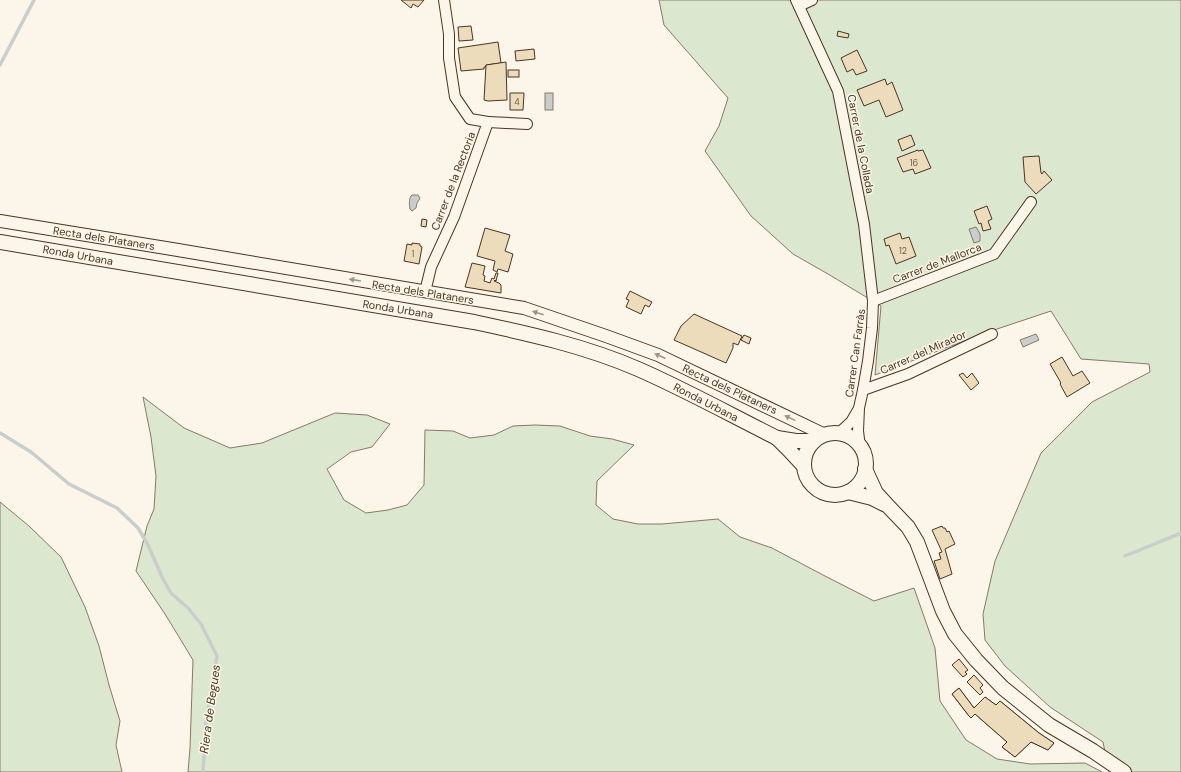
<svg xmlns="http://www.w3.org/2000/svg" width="1181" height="772" font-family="'DM Sans',sans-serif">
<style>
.green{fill:#dce7d0;stroke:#887966}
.water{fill:#c9cecd;stroke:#887966}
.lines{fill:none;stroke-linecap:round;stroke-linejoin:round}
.stream{stroke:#c9cecd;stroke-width:3.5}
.building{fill:#ecdcbc;stroke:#4a3520;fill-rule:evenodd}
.minor-casing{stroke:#4a3520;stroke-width:12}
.tertiary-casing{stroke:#4a3520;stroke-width:14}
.secondary-casing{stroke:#4a3520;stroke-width:16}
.minor{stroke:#fbf6e9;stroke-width:10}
.tertiary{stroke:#fbf6e9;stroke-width:12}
.secondary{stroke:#fbf6e9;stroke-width:14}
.oneway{fill:#a29684}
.labels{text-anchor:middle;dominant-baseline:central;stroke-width:3;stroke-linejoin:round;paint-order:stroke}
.number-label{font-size:9px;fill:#725f47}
.street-label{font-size:11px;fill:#4a3520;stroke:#fbf6e9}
.water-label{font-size:12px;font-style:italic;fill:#4a3520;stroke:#fbf6e9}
</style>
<rect width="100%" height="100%" fill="#fbf6e9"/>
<!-- green -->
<g class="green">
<path d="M659,0H1181V772H1109L1103,742L1050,707L1005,666L985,640L983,614L995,561L1041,453L1092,402L1150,372L1149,364L1081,359L1051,311L982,334L875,375L881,306L828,274L793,254L751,216L705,151L719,126L728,98L664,25Z"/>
<path d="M143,397L184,428L230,448L262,443L335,413L367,415L390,424L372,447L351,452L327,469L344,500L366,513L388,510L407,505L424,485L425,430L453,431L470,438L494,435L513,426L535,425L560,426L590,436L612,439L634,445L597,481L596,505L613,519L638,524H662L718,519L740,537L772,548L823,575L874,601L914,588L935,648L940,701L966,740L997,759L1030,764L1085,763L1102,772H188L190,748L193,660L165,614L136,571L147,526L154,509L156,476L151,437Z"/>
<path d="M0,502L29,526L61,557L85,607L99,646L109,685L120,721L116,745L122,772H0Z"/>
</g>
<!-- water -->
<g class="water">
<rect x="545" y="93" width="8" height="17"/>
<path d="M412,195H418L420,198L419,200L417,203L416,208L412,211L410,209C409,205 409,197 412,195Z"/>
<path d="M976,227L980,234V241L974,243L969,229Z"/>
<path d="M1036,334L1039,340L1023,347L1020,340Z"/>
</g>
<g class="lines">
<!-- stream -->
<g class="stream">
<path d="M0,65L34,0"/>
<path d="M0,433L31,452L69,484L117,508L138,528L147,543L163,579L171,593L188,608L201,624L217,656L206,722L203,772"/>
<path d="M1125,556L1181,533"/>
</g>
</g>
<!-- building -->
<g class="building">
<path d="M401,0H424L418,7L413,4L411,8Z"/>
<path d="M471,26L473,40L459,41L458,27Z"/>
<path d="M838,31L849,34L848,38L837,36Z"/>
<path d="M498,42L501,63L486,65V67H484V69L461,71L458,48Z"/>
<path d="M534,49L535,59L516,61L515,51Z"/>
<path d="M857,50L867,71L856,75L853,69L847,72L841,58Z"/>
<path d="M506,62L507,100L488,101L484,100L486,65Z"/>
<rect x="508" y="70" width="11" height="7"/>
<path d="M885,79L887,85L892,82L903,110L886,117L879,100L864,106L857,90Z"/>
<path d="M510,93H524L523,110H510Z"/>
<path d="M911,135L915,145L902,151L898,140Z"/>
<path d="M918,150V151L923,150L931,168L915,174L913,169L903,172L897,158Z"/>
<path d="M1039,156L1041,173L1042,174L1044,171L1052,180L1036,194L1025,182L1023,157Z"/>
<path d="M987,206L992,219L988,221L991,229L983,231L981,223L979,224L974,211Z"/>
<path d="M422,219L427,220L426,227L421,226Z"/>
<path d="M485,228L510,235L505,251L513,254L508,272L498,269L497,272L493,270L495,261L477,256Z"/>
<path d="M900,233L902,239L909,237L916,256L896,264L889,245L886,246L884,239Z"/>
<path d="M412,243L420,244V246L422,247L419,264L404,261L407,244L412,245Z"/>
<path d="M472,263L485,266L483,275L485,276L484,281L490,283L492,278L494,279L496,273H498L496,281L495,280L494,281L499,283L501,285V293L465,287Z"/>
<path d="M630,291L652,302L649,307L645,305L641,314L626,307L629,300L626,299Z"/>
<path d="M694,314L742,336L738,345L733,343V348L726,363L674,340L681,326Z"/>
<path d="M744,335L751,338L749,344L741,340Z"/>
<path d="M1062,357L1073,376L1082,371L1090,383L1067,397L1060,384L1061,383L1050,364Z"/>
<path d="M963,373L967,378L972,373L979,383L971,390L959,375Z"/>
<path d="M942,526L943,528H945L947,532L949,531L955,544L945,549L952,574L940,579L934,561L941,559L939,553L942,552L932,530Z"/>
<path d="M959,659L968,670L965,672L967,674L963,677L952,665Z"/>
<path d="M974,675L983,685L980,688L983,692L980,695L967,682Z"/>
<path d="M959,688L974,708L985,697L996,705L1000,701L1039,733L1054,743L1048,750L1031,742L1015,757L1002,747L1007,742L975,714L971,718L969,716L952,694ZM994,708L1015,725L1011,729L991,712Z"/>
<path d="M959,688L974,708L985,697L996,705L1000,701L1039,733L1054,743L1048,750L1031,742L1015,757L1002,747L1007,742L975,714L971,718L969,716L952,694Z"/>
</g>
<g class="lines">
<defs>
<g id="minor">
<path d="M796,0L838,91L864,224L873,301L872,328L868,361L863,390L859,408L858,431L860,447"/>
<path d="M799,6L812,0"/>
<path d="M488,122L527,124"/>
<path d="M425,292L431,267L454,217L488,122L470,119L455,97L449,58V34L444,0"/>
<path d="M873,301L994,254L1031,202"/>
<path d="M863,390L908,374L992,334"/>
<path d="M838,434L851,422L858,410"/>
</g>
<path id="tertiary" d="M0,221L172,249L524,308L606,336L658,355L825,435"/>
<g id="secondary">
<path d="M0,242L474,322C530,334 585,346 638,369C684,389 731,415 777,438L796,441H814"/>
<circle cx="835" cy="464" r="31"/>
<path d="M777,438L789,450L803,465"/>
<path d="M865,469L876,493L887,505L908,527L917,542L943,611L955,634L976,660L1003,688L1049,725L1093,751L1124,772"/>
<path d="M848,492L872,498L884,504"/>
</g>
</defs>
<!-- minor casing -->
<use href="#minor" class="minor-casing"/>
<!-- tertiary casing -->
<use href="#tertiary" class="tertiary-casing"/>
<!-- secondary casing -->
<use href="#secondary" class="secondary-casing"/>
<!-- minor -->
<use href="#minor" class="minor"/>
<!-- tertiary -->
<use href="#tertiary" class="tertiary"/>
<!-- secondary -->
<use href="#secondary" class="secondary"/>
</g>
<!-- one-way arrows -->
<defs><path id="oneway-solid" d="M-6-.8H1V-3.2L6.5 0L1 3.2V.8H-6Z"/></defs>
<g class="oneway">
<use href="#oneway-solid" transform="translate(355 280) rotate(-171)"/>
<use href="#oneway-solid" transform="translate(538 313) rotate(-162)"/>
<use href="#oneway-solid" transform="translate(660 356) rotate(-156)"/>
<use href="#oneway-solid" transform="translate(790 418) rotate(-154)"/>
</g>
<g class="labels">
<!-- number labels -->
<g class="number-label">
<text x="517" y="102">4</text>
<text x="914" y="163">16</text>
<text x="903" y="251">12</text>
<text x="413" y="254">1</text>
</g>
<!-- street labels -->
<g class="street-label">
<text transform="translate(861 144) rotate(79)">Carrer de la Collada</text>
<text transform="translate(453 181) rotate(-69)">Carrer de la Rectoria</text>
<text transform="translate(104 238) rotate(9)">Recta dels Plataners</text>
<text transform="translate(78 255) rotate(10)">Ronda Urbana</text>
<text transform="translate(937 263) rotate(-21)">Carrer de Mallorca</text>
<text transform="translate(423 292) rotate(9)">Recta dels Plataners</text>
<text transform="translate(398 309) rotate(9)">Ronda Urbana</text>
<text transform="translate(923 352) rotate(-24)">Carrer del Mirador</text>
<text transform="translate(855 353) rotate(-82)">Carrer Can Farràs</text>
<text transform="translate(730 389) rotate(25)">Recta dels Plataners</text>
<text transform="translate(706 402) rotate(27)">Ronda Urbana</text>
</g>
<!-- water labels -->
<g class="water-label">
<text transform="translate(210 709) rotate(-82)">Riera de Begues</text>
</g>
</g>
</svg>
